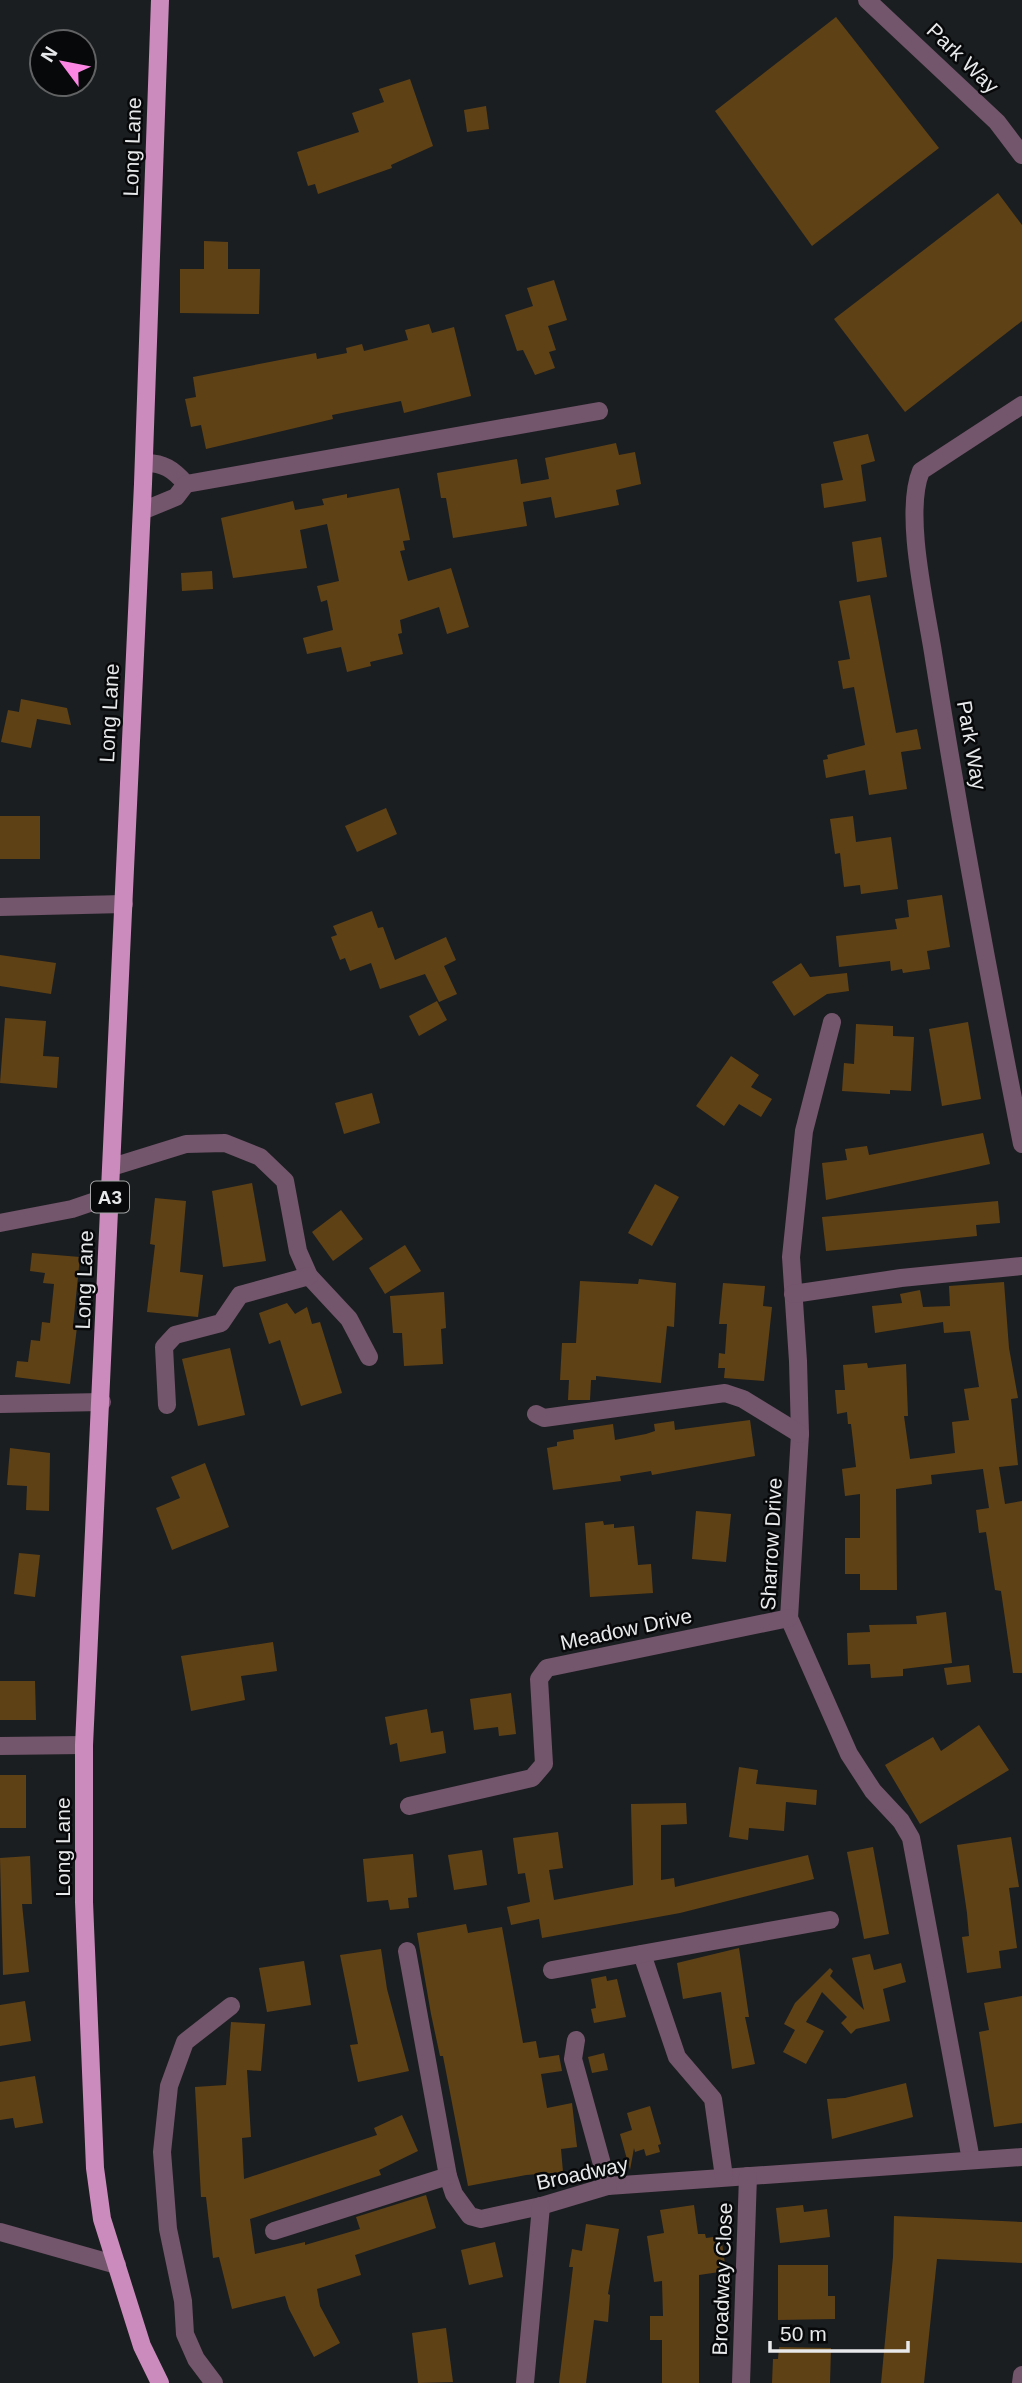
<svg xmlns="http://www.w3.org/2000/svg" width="1022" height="2383" font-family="Arial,sans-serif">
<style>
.building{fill:#5f4116}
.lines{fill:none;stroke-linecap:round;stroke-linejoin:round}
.minor{stroke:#73556c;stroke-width:18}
.major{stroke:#cb8bbd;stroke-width:18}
.labels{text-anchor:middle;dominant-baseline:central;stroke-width:5;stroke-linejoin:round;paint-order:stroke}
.shield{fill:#070809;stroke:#a4a6a7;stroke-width:2}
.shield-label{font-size:19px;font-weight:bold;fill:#e7e9eb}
.street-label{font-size:21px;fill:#e7e9eb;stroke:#070809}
</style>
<rect width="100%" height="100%" fill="#1b1e20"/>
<!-- building -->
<g class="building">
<path d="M836,17L939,148L812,246L715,111Z"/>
<path d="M410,79L433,146L391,165L392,168L318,194L315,184L308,186L297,152L359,132L352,113L384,102L379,89Z"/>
<path d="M486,106L489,129L467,132L464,110Z"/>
<path d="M998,193L1022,225V321L905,412L834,319Z"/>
<path d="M204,241L228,242V269H260L259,314L180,313V269H204Z"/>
<path d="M554,280L567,320L548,326L556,350L549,352L555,368L535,375L523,350L517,351L505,315L533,306L527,288Z"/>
<path d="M429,324L432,333L454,327L471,396L404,413L401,401L332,415L333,419L206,449L201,425L191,427L185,399L196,397L193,377L316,353L317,359L347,353L346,348L362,344L364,351L408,340L405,330Z"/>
<path d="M868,434L875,461L861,465L866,501L824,508L821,484L843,480L833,442Z"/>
<path d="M616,443L619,455L635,452L641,484L616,490L619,505L555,518L551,497L523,502L527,526L453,538L446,498H441L437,473L517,459L521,484L549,479L545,458Z"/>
<path d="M399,488L410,540L403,541L405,550L400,551L408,581L451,568L469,627L447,634L439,607L400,620L402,633L398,634L403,654L370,662L371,666L347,672L341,647L307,654L303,638L333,630L327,600L321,602L317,586L339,581L327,524L300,530L307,568L233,578L221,518L293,501L295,510L324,505L322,499L347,494V498Z"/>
<path d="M881,537L887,577L857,582L852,542Z"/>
<path d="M212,571L213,589L182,591L181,573Z"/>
<path d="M870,595L896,733L917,729L921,749L901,752L907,789L869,795L865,770L826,778L823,760L828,759L827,755L865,745L854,687L843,689L838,661L850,659L839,601Z"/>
<path d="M21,699L67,708L71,725L37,719L31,748L1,742L8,710L19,712Z"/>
<path d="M386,808L397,834L357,852L345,826Z"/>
<rect x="0" y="816" width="40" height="43"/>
<path d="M853,816L856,842L891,837L898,889L861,894L860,885L844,887L840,853L835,854L830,819Z"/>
<path d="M942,895L950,947L927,951L930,969L903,973L902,969L891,971L890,961L839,967L836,936L897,929L895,919L909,917L907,900Z"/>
<path d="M372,911L378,928L383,927L395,960L446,937L456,960L444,966L457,994L439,1002L425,974L380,989L371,963L350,971L345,958L340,960L331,937L337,935L333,926Z"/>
<path d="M0,955L56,963L51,994L0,986Z"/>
<path d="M801,963L810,977L847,973L849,991L827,994L794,1016L772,982Z"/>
<path d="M437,1001L447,1020L419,1036L409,1016Z"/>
<path d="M5,1018L46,1021L43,1056L59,1057L57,1088L0,1083Z"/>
<path d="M968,1022L981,1099L942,1106L929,1029Z"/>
<path d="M856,1024L893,1026V1036L914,1037L911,1091L890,1090V1094L842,1091L844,1063L854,1064Z"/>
<path d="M731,1056L759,1075L751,1087L772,1099L761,1117L739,1104L724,1126L696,1106Z"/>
<path d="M372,1093L380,1123L344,1134L335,1103Z"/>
<path d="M983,1133L990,1164L826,1200L822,1163L847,1160L845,1149L867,1146L869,1155Z"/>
<path d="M252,1183L266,1261L223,1267L212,1191Z"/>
<path d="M655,1184L679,1197L652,1246L628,1233Z"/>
<path d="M155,1198L186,1201L180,1272L203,1275L198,1317L147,1312L155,1245L150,1244Z"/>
<path d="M998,1201L1000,1223L976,1225L977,1236L826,1251L822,1217Z"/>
<path d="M341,1210L363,1239L333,1261L312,1232Z"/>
<path d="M405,1245L421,1271L385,1294L369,1268Z"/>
<path d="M32,1253L80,1257L73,1326L77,1327L70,1384L15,1377L17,1361L28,1362L31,1340L40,1341L42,1322L50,1323L54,1284L43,1283L45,1273L30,1271Z"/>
<path d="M639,1279L676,1283L674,1327L667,1326L661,1383L596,1376V1380H591L590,1400H568L569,1380H560L562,1343H576L580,1281L638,1284Z"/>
<path d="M1004,1282L1009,1348L1018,1398L1011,1399L1018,1465L999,1467L1005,1504L1022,1501V1673H1013L1001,1591L995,1590L986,1532L979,1533L976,1510L989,1508L983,1469L931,1475L932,1484L896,1489L897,1590H860V1574H845V1538H860V1494L845,1496L842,1469L856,1467L851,1424H848L847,1412L837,1414L835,1390H845L843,1365L867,1363L868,1368L906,1364L908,1416H904L910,1459L955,1453L952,1422L969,1420L964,1389L979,1387L970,1331L944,1333L943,1322L875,1333L872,1306L902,1303L900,1294L920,1290L923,1307L950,1306L949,1286Z"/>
<path d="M723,1283L765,1286L763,1306L772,1307L764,1381L724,1378L725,1368H718L719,1353L725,1354L727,1324H719Z"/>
<path d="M444,1292L446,1328L441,1329L443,1364L404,1366L402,1333H393L390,1296Z"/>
<path d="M287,1303L295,1314L307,1307L312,1324L320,1322L342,1393L301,1406L280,1340L269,1344L259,1313Z"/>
<path d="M230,1348L245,1415L198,1426L182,1359Z"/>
<path d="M750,1420L755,1456L652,1475L651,1471L620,1476L621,1481L553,1490L547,1448L557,1446V1442L574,1439L573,1430L613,1424L615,1440L646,1434L655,1431L654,1424L674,1421L675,1430Z"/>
<path d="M10,1448L50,1453L49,1511L26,1510L27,1486L7,1485Z"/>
<path d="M205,1463L229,1527L172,1550L156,1508L180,1498L171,1477Z"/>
<path d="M696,1511L731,1514L726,1562L692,1559Z"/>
<path d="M603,1521L604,1525L614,1524V1528L634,1526L638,1565L651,1564L653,1593L590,1597L585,1523Z"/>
<path d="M19,1553L40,1555L35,1597L14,1594Z"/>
<path d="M946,1612L952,1663L903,1669V1676L871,1678L870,1664L848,1665L847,1633L870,1632L869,1625L917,1624L916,1616Z"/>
<path d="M273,1642L277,1671L241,1676L245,1700L191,1711L181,1656Z"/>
<path d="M969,1665L971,1682L947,1685L944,1668Z"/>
<path d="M0,1681H35L36,1720H0Z"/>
<path d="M511,1693L516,1734L499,1736L498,1727L474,1730L470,1699Z"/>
<path d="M427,1709L431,1733L443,1731L446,1753L400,1762L397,1743L390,1745L385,1717Z"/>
<path d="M979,1725L1009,1770L920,1824L885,1765L933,1737L941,1751Z"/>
<path d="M739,1767L758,1770L756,1784L817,1790L816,1805L786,1802L784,1831L749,1828L748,1840L729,1837Z"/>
<rect x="0" y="1775" width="26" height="53"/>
<path d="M686,1803L687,1824L661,1825V1880L674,1878L675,1887L808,1855L814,1879L680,1913L542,1938L539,1919L511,1925L507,1907L530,1902L525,1873L518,1874L513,1838L558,1832L563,1868L549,1870L554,1900L633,1885L631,1804Z"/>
<path d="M1011,1837L1019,1887L1009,1888L1017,1948L999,1951L1001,1968L967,1973L962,1937L969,1936L967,1913L957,1845Z"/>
<path d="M873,1847L889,1934L864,1939L847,1852Z"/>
<path d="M482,1850L487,1885L454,1890L448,1855Z"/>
<path d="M413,1854L417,1897L408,1898L409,1908L390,1910L388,1900L367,1902L363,1859Z"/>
<path d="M30,1856L32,1904H22L29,1972L3,1975L0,1858Z"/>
<path d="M466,1924L468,1933L502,1927L523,2043L536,2041L539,2058L559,2055L562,2071L541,2074L547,2108L572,2103L577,2147L561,2149L563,2172L526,2175L468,2186L443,2056H440L431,2014L417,1933Z"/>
<path d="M739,1948L749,2017H745L755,2064L732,2069L721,1992L683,1999L677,1963Z"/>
<path d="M381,1949L387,1989L409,2071L358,2082L350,2045L358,2044L340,1955Z"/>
<path d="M870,1954L874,1970L901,1963L906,1982L883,1989L890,2021L856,2029L851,2034L841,2023L847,2017L822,1992L806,2022L824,2031L806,2064L783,2052L795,2030L784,2024L795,2003L830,1968L833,1971L830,1976L864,2010L852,1958Z"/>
<path d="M304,1961L311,2005L267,2012L259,1968Z"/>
<path d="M606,1976L607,1981L617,1979L626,2017L594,2023L591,2009L596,2008L591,1979Z"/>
<path d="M1022,1996V2123L994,2127L979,2032L989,2030L984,2003Z"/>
<path d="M25,2001L31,2041L0,2046V2005Z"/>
<path d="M231,2022L265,2024L261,2071L247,2070L251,2137L242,2138L244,2179L377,2135L374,2128L402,2115L418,2151L379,2170L381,2175L250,2219L255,2254L305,2242V2245L360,2229L356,2217L426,2195L436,2228L355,2255L361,2275L317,2289L320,2306L340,2343L314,2357L289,2309L285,2296L232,2309L219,2257L213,2258L206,2197H201L195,2087L226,2085Z"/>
<path d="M604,2053L608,2070L592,2073L588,2057Z"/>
<path d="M35,2076L43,2123L15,2128L13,2118L0,2120V2082Z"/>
<path d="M906,2083L913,2117L832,2139L827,2099L845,2098Z"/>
<path d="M650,2106L661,2144L658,2145L660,2152L646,2156L644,2149L635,2152L634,2148L630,2170L620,2134L632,2130L627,2113Z"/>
<path d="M694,2205L698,2234H705L706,2238L721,2236L726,2271L699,2275V2383H662V2340H650V2316H663L662,2281L654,2282L647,2236L664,2233L660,2210Z"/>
<path d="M803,2205L804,2212L827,2209L830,2237L780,2243L776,2208Z"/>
<path d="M894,2216L1022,2222V2263L937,2259L924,2383H881L893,2257Z"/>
<path d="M586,2224L619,2229L608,2294L610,2295L608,2322L594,2320L586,2383H559L573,2267H569L572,2249L582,2251Z"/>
<path d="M495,2242L503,2277L469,2285L461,2250Z"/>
<path d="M778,2265H828V2296H835V2319L778,2320Z"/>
<path d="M446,2328L453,2382L418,2383L412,2333Z"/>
<path d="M779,2347L831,2348L830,2383H772L773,2359H778Z"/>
</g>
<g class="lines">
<!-- minor -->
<g class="minor">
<path d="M867,0L997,122L1022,155"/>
<path d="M1022,405L921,471C903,514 927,611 934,659C960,821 990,983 1022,1144"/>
<path d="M144,463C163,462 174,470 186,484"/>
<path d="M142,511L176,497L186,484L599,411"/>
<path d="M0,907L124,904"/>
<path d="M832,1022L804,1131L791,1257L798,1361L800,1434L789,1618L849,1754L873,1791L901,1821L911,1838L971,2160"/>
<path d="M112,1167L186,1144L225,1143L260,1157L285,1181L298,1251L309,1276L349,1319L369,1357"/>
<path d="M0,1223L72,1209L110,1196"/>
<path d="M793,1294L901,1278L1022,1266"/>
<path d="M0,1404L102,1402"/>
<path d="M167,1405L164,1347L175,1335L221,1323L240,1295L309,1276"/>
<path d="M536,1414L544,1418L725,1393L743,1399L800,1434"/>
<path d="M0,1746L84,1745"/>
<path d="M409,1806L532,1778L544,1764L539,1679L547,1668L789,1618"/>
<path d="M407,1951L448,2176L454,2194L470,2216L481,2219L541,2206L608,2186L1022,2157"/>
<path d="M642,1954L677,2057L713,2099L724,2177"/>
<path d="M552,1970L830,1920"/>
<path d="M576,2040L573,2059L608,2186"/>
<path d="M274,2231L448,2176"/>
<path d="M0,2232L117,2265"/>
<path d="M214,2383L196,2359L185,2334L183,2301L168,2229L162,2152L169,2086L185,2042L231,2006"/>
<path d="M525,2383L541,2206"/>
<path d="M741,2383L748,2176"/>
<path d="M1021,2383L1022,2375"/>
</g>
<!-- major -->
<path class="major" d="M160,0L143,484L84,1745V1902L95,2168L102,2219L142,2346L160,2383"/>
</g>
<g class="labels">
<!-- shield labels -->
<rect class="shield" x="91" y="1181.5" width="38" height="31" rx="5"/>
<g class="shield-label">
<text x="110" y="1197">A3</text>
</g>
<!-- street labels -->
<g class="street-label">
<text transform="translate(963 58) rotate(44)">Park Way</text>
<text transform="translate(132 147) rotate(-88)">Long Lane</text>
<text transform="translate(109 713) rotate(-87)">Long Lane</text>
<text transform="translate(972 745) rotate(80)">Park Way</text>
<text transform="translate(84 1280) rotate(-88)">Long Lane</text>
<text transform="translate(771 1544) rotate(-87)">Sharrow Drive</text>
<text transform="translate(626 1629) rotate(-12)">Meadow Drive</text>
<text transform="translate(62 1847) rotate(-90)">Long Lane</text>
<text transform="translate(582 2173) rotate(-12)">Broadway</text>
<text transform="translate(722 2279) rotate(-88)">Broadway Close</text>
</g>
</g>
<!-- north arrow -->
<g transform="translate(63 63) rotate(302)"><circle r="33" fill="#070809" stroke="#616263" stroke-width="2"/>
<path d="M0-5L12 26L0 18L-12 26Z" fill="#fc86e4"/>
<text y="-10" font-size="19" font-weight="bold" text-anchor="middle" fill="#e7e9eb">N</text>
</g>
<!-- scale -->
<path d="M770 2341v10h138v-10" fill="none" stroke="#e7e9eb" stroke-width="3.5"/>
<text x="780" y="2341" font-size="21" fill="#e7e9eb" stroke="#070809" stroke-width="5" paint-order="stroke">50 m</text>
</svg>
